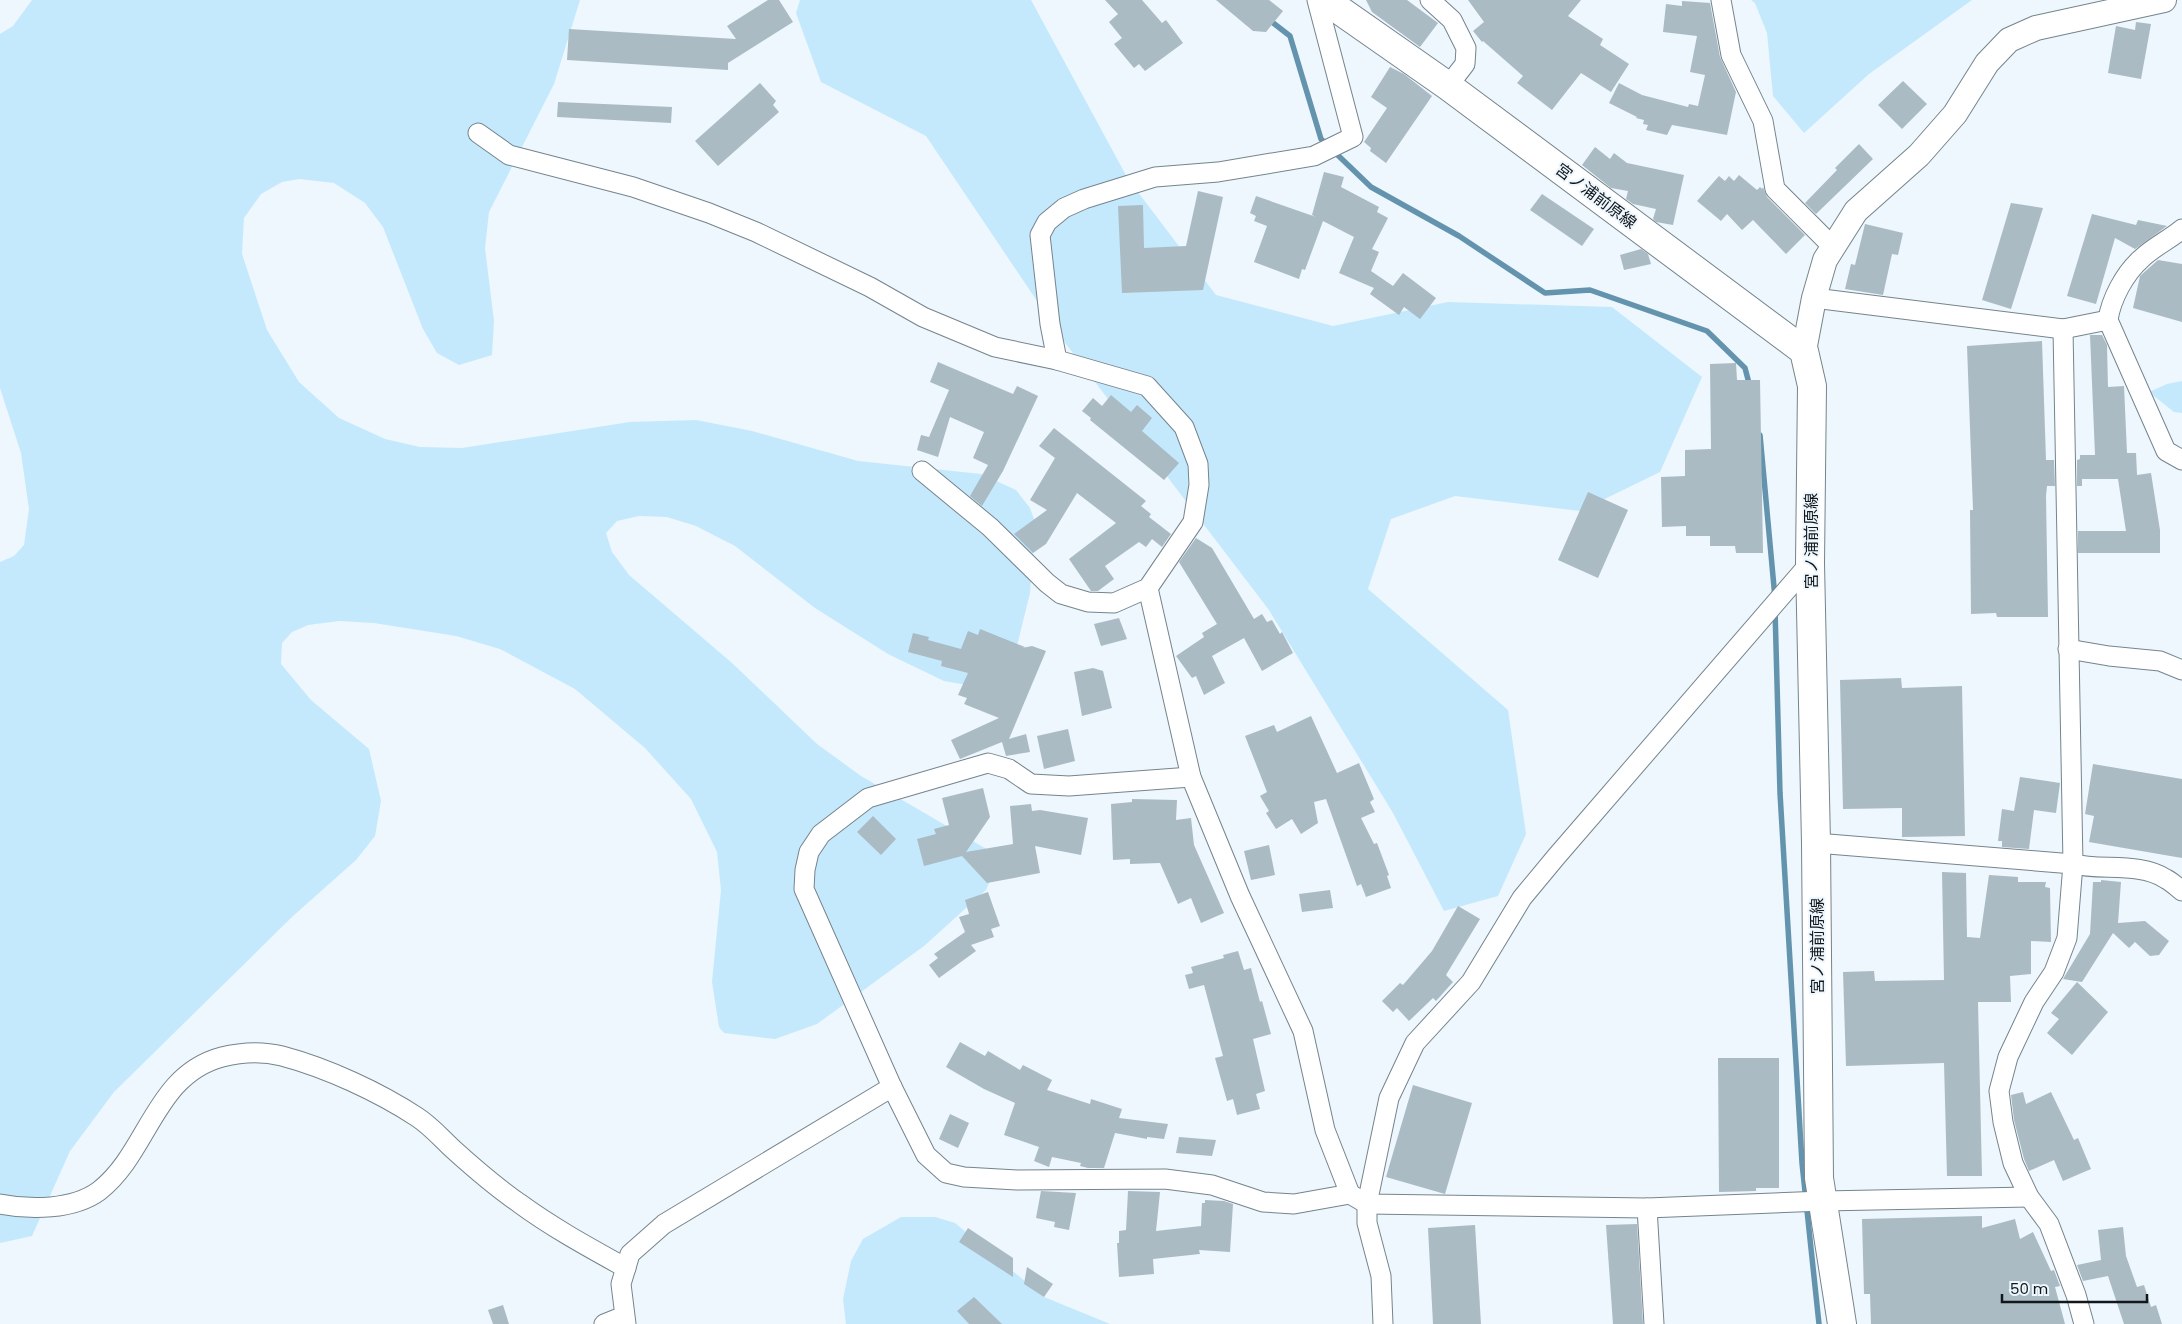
<svg xmlns="http://www.w3.org/2000/svg" width="2182" height="1324" font-family="Poppins,'Noto Sans JP',sans-serif">
<style>
.green{fill:#c4e9fd}
.lines{fill:none;stroke-linecap:round;stroke-linejoin:round}
.stream{stroke:#6494ad;stroke-width:5.5}
.building{fill:#aabbc4}
.minor-casing{stroke:#75848d;stroke-width:21}
.tertiary-casing{stroke:#75848d;stroke-width:26}
.secondary-casing{stroke:#75848d;stroke-width:30}
.minor{stroke:#fff;stroke-width:19}
.tertiary{stroke:#fff;stroke-width:24}
.secondary{stroke:#fff;stroke-width:28}
.labels{text-anchor:middle;dominant-baseline:central;stroke-width:4;stroke-linejoin:round;paint-order:stroke}
.street-label{font-size:16px;fill:#11171b;stroke:#edf7fd}
</style>
<rect width="100%" height="100%" fill="#edf7fd"/>
<!-- green -->
<g class="green">
<path d="M32,0H580L554,84L489,212L485,248L494,321L492,355L459,365L437,353L423,329L383,227L365,203L334,183L299,179L282,182L261,194L244,218L242,254L267,330L299,382L339,418L385,439L420,447L462,448L630,422L696,420L752,431L858,461L981,474L1016,490L1030,508L1035,522L1030,593L1013,662L984,688L944,681L888,654L815,608L735,546L696,526L667,517L639,516L617,521L606,533L612,552L629,575L732,663L817,744L861,776L988,850L996,867L986,890L924,946L817,1024L775,1039L724,1033L719,1027L712,982L721,890L717,852L691,799L645,748L575,689L500,649L456,636L374,623L339,621L308,625L292,632L282,643L281,664L311,700L369,749L381,801L375,836L356,860L293,916L114,1092L70,1151L32,1236L0,1243V562L14,556L24,545L29,509L21,453L0,388V34L13,26Z"/>
<path d="M800,0H1031L1128,179L1216,295L1333,326L1448,302L1612,307L1702,377L1660,472L1580,511L1455,496L1391,519L1368,589L1508,710L1526,834L1498,896L1444,911L1393,813L1269,610L1066,344L926,136L821,82L796,13Z"/>
<path d="M1751,0H1972L1869,74L1804,133L1773,96L1767,33L1755,3Z"/>
<path d="M2182,381V413L2174,412L2149,392L2167,384Z"/>
<path d="M901,1217H935L955,1223L1044,1297L1110,1324H846L843,1299L851,1261L863,1239Z"/>
</g>
<g class="lines">
<!-- stream -->
<g class="stream">
<path d="M1268,19L1290,36L1321,139L1371,187L1459,236L1545,293L1590,290L1707,331L1745,368L1750,387"/>
<path d="M1760,435L1775,598"/>
<path d="M1775,609L1780,793L1802,1163L1819,1324"/>
</g>
</g>
<!-- building -->
<g class="building">
<path d="M768,0H779L793,22L728,63V70L567,60L569,29L736,39L727,26Z"/>
<path d="M1105,0H1142L1162,23L1166,20L1183,43L1145,71L1139,64L1134,68L1114,44L1122,38L1109,22L1118,14Z"/>
<path d="M1216,0H1269L1283,11L1266,32L1253,31Z"/>
<path d="M1366,0H1407L1438,23L1420,47L1372,12Z"/>
<path d="M1468,0H1581L1568,16L1603,39L1600,45L1629,64L1611,92L1581,73L1552,110L1517,83L1523,76L1483,41L1482,42L1473,31L1484,22Z"/>
<path d="M1682,1L1710,3L1720,57L1736,92L1727,135L1672,125L1667,135L1646,130L1648,125L1643,124L1644,120L1636,118L1637,117L1609,103L1619,83L1642,95L1688,107L1689,104L1698,106L1705,75L1690,72L1697,36L1663,32L1666,4L1682,6Z"/>
<path d="M2136,22L2151,24L2141,79L2108,73L2116,26L2135,30Z"/>
<path d="M1390,67L1404,74L1432,96L1386,163L1370,151L1371,148L1364,142L1387,108L1371,97Z"/>
<path d="M1903,81L1927,104L1902,129L1878,105Z"/>
<path d="M760,83L776,101L773,105L779,112L718,166L695,141Z"/>
<path d="M558,102L672,107L671,123L557,117Z"/>
<path d="M1859,144L1873,159L1816,214L1805,203L1837,170L1835,168Z"/>
<path d="M1595,147L1610,159L1614,153L1627,163L1684,175L1673,225L1656,222L1653,219L1656,209L1633,204L1626,199L1628,191L1611,188L1582,165Z"/>
<path d="M1324,172L1344,177L1341,187L1379,207L1377,212L1388,218L1372,249L1379,252L1371,271L1393,286L1403,273L1436,298L1420,319L1404,307L1399,315L1370,294L1374,288L1339,273L1354,237L1323,221L1305,270L1302,269L1299,279L1254,262L1267,226L1254,221L1256,216L1250,213L1256,196L1316,217L1312,215Z"/>
<path d="M1739,175L1757,190L1760,187L1762,189L1763,187L1767,197L1805,235L1786,254L1753,220L1742,230L1727,214L1721,221L1697,201L1719,176L1725,181L1729,176L1734,181Z"/>
<path d="M1198,191L1223,197L1203,290L1122,293L1118,206L1143,205L1144,248L1186,246Z"/>
<path d="M1542,194L1594,229L1582,246L1530,210Z"/>
<path d="M2011,203L2043,208L2011,309L1982,300Z"/>
<path d="M2092,214L2136,225L2138,220L2167,226L2135,249L2115,238L2096,304L2067,296Z"/>
<path d="M1865,224L1903,233L1898,255L1892,254L1883,295L1845,289L1851,264L1855,265Z"/>
<path d="M1641,249L1648,254L1651,264L1624,270L1620,255Z"/>
<path d="M2158,260L2182,264V322L2133,308L2140,276Z"/>
<path d="M2090,335H2102L2107,345L2108,387L2124,386L2127,453H2136L2137,475L2151,473L2160,530V553H2078V531H2126L2118,479H2082V486H2077V460L2080,459V455H2095Z"/>
<path d="M2042,341L2046,460H2054L2055,486H2047L2046,496L2048,617H1997L1996,613L1971,614L1970,510H1973L1967,346Z"/>
<path d="M938,362L1013,394L1017,386L1038,396L1003,471L982,506L970,496L988,465L973,458L984,432L950,417L938,457L917,450L921,435L929,437L949,390L930,382Z"/>
<path d="M1736,363L1737,380H1760L1763,553H1736L1735,546H1710V536H1686V526L1662,527L1661,477L1685,476V450L1711,449L1710,364Z"/>
<path d="M1111,395L1131,412L1137,405L1152,418L1142,431L1179,463L1164,480L1090,420L1091,418L1082,411L1093,398L1102,406Z"/>
<path d="M1054,428L1146,501L1141,506L1151,514L1149,517L1171,534L1162,547L1152,539L1146,547L1139,542L1105,566L1114,579L1098,591H1091L1069,559L1116,523L1077,493L1046,544L1033,553L1014,534L1047,510L1030,500L1055,458L1039,446Z"/>
<path d="M1588,492L1628,510L1598,578L1558,560Z"/>
<path d="M1196,538L1212,548L1254,619L1262,614L1267,622L1272,620L1280,634L1282,632L1293,653L1262,671L1244,638L1212,656L1225,683L1204,695L1196,676L1192,678L1176,656L1204,637L1202,633L1217,624L1179,562Z"/>
<path d="M1119,618L1127,639L1101,646L1094,624Z"/>
<path d="M980,629L1025,647L1022,648L1032,646L1046,651L1009,739L1026,734L1030,752L1006,756L1002,742L960,759L951,740L999,718L964,704L967,698L958,695L968,673L941,666L942,661L908,652L913,633L929,637L928,640L961,649L968,631L978,635Z"/>
<path d="M1093,668L1103,671L1112,708L1082,716L1074,672Z"/>
<path d="M1901,678L1902,688L1962,686L1965,836L1902,837V808L1843,809L1840,680Z"/>
<path d="M1311,716L1337,773L1359,763L1374,799L1370,802L1375,812L1361,818L1374,844L1377,843L1389,875L1387,876L1391,888L1366,897L1361,884L1357,886L1326,799L1314,802L1318,823L1301,834L1292,819L1276,829L1266,813L1269,811L1260,796L1267,792L1245,736L1274,725L1277,732Z"/>
<path d="M1068,729L1075,761L1044,769L1037,736Z"/>
<path d="M2093,764L2182,779V858L2089,842L2094,816L2085,814Z"/>
<path d="M2020,777L2060,783L2056,813L2034,810L2029,849L2002,847V841H1998L2002,809L2014,811Z"/>
<path d="M983,788L990,817L966,852L1013,844L1010,806L1031,804L1032,811L1040,810L1088,818L1081,855L1035,846L1040,873L987,883L962,856L924,866L917,839L936,834L934,829L949,825L942,798Z"/>
<path d="M1132,799L1177,800L1176,820L1191,818L1194,845L1224,913L1201,923L1191,898L1178,904L1160,863L1130,864V859L1113,860L1111,804L1132,802Z"/>
<path d="M873,816L896,839L881,855L857,832Z"/>
<path d="M1269,845L1275,875L1251,880L1244,851Z"/>
<path d="M1942,872L1966,873L1967,937L1980,938L1989,875L2018,877V882H2046L2045,887L2050,888L2051,942L2031,941V974L2010,976L2011,1002H1978L1982,1176H1947L1944,1063L1846,1066L1843,972L1874,971L1875,981L1944,980Z"/>
<path d="M2101,880L2121,882L2118,923L2145,921L2169,941L2159,955L2150,956L2135,942L2129,948L2113,933L2082,982L2063,979L2090,934L2093,882H2101Z"/>
<path d="M1330,890L1333,908L1302,912L1299,894Z"/>
<path d="M988,892L1000,926L991,929L994,937L971,945L976,951L939,978L929,965L938,958L934,954L965,932L959,917L969,914L965,900Z"/>
<path d="M1458,906L1480,919L1446,975L1453,982L1436,1001L1433,998L1409,1021L1397,1008L1393,1012L1382,1001L1400,983L1403,985L1432,951Z"/>
<path d="M1238,951L1244,970L1251,968L1260,1002L1262,1001L1271,1034L1253,1039L1265,1091L1256,1094L1260,1109L1237,1115L1233,1099L1227,1101L1215,1058L1223,1056L1204,985L1189,989L1185,975L1193,973L1191,967L1224,958L1223,955Z"/>
<path d="M2077,982L2108,1012L2072,1055L2047,1033L2059,1019L2051,1013Z"/>
<path d="M960,1042L985,1056L988,1051L1020,1070L1023,1065L1052,1080L1047,1090L1090,1104L1091,1099L1122,1109L1119,1118L1168,1124L1164,1139L1147,1137V1139L1115,1133L1104,1168H1088L1080,1166L1081,1163L1052,1157L1049,1167L1034,1161L1039,1147L1004,1135L1015,1103L984,1089L946,1067Z"/>
<path d="M1718,1058H1779V1188H1756V1191L1719,1192Z"/>
<path d="M1413,1085L1472,1103L1445,1194L1386,1177Z"/>
<path d="M2023,1092L2026,1104L2051,1092L2074,1140L2078,1138L2091,1169L2063,1181L2054,1160L2029,1171L2024,1159L2014,1120L2011,1095Z"/>
<path d="M950,1114L969,1123L958,1148L939,1139Z"/>
<path d="M1179,1137L1216,1140L1212,1156L1176,1153Z"/>
<path d="M1041,1191L1076,1193L1069,1230L1054,1227L1055,1222L1036,1218Z"/>
<path d="M1128,1191L1160,1192L1156,1231L1201,1226L1202,1203H1205V1200L1224,1201L1233,1204L1230,1252L1199,1250L1200,1254L1153,1259L1154,1274L1119,1277L1117,1243H1119V1231L1126,1230Z"/>
<path d="M1982,1216V1228L2015,1219L2020,1239L2033,1232L2051,1271L2054,1270L2060,1286L2055,1287L2065,1324H1871L1870,1294H1864L1862,1219Z"/>
<path d="M1637,1224L1643,1324H1613L1606,1225Z"/>
<path d="M1475,1225L1481,1324H1433L1428,1228Z"/>
<path d="M2123,1227L2126,1256L2137,1287L2144,1285L2151,1307L2156,1305L2162,1324H2124L2108,1276L2083,1281L2077,1265L2101,1260L2098,1230Z"/>
<path d="M968,1228L1013,1258V1277L959,1242Z"/>
<path d="M1027,1267L1053,1284L1044,1297L1024,1284Z"/>
<path d="M974,1297L1002,1324H969L957,1311Z"/>
<path d="M503,1305L509,1324H493L488,1310Z"/>
</g>
<g class="lines">
<defs>
<g id="minor">
<path d="M1430,0L1452,20L1466,48L1465,64L1448,86"/>
<path d="M1721,0L1731,55L1763,121L1775,189L1833,247"/>
<path d="M478,133L509,155L633,187L709,213L756,232L870,287L923,317L995,347L1057,360"/>
<path d="M2182,229C2169,240 2153,247 2141,259C2125,273 2111,299 2108,320L2166,451L2182,460"/>
<path d="M1814,298L2063,329L2108,320"/>
<path d="M2063,329L2073,864L2067,938L2054,972L2034,1002L2008,1057L1999,1091L2003,1122L2013,1163L2029,1197L2049,1224L2076,1295L2084,1324"/>
<path d="M922,471L990,527L1047,583L1061,594L1088,602L1114,603L1148,588L1193,522L1199,485L1198,464L1184,427L1147,386L1057,360L1050,324L1040,235L1047,222L1064,208L1084,199L1155,177L1218,172L1314,156L1353,137L1317,0"/>
<path d="M1148,588L1191,777L1240,896L1303,1031L1325,1130L1350,1194"/>
<path d="M2068,649L2109,656L2160,661L2182,670"/>
<path d="M1191,777L1069,786L1031,784L1009,769L988,763L868,798L821,834L809,852L805,870L804,889L892,1087L926,1155L946,1173L964,1177L1017,1180L1165,1179L1212,1185L1263,1202L1294,1204L1350,1194L1367,1204L1647,1208L1823,1201L2029,1197"/>
<path d="M1816,843L2073,864C2102,871 2140,862 2166,879C2172,882 2177,887 2182,891"/>
<path d="M0,1204C30,1210 73,1210 99,1191C149,1152 154,1075 222,1057C242,1052 262,1051 282,1056C327,1068 379,1092 417,1117C431,1126 442,1139 454,1150C475,1169 496,1187 519,1203C553,1228 590,1248 626,1268"/>
<path d="M1647,1208L1654,1324"/>
<path d="M604,1324L624,1316"/>
<path d="M626,1324L621,1284L630,1254L664,1224L892,1087"/>
<path d="M1383,1324L1381,1276L1367,1223V1204L1389,1098L1415,1043L1471,982L1522,898L1556,857L1810,563"/>
</g>
<path id="tertiary" d="M1804,351L1814,298L1825,260L1856,211L1919,155L1955,114L1987,63L2009,40L2036,28L2164,0"/>
<path id="secondary" d="M1325,0L1448,86L1804,351L1812,386L1810,563L1816,843L1819,1178L1842,1324"/>
</defs>
<!-- minor casing -->
<use href="#minor" class="minor-casing"/>
<!-- tertiary casing -->
<use href="#tertiary" class="tertiary-casing"/>
<!-- secondary casing -->
<use href="#secondary" class="secondary-casing"/>
<!-- minor -->
<use href="#minor" class="minor"/>
<!-- tertiary -->
<use href="#tertiary" class="tertiary"/>
<!-- secondary -->
<use href="#secondary" class="secondary"/>
</g>
<g class="labels">
<!-- street labels -->
<g class="street-label">
<text transform="translate(1596 196) rotate(37)">宮ノ浦前原線</text>
<text transform="translate(1811 541) rotate(-90)">宮ノ浦前原線</text>
<text transform="translate(1817 946) rotate(-90)">宮ノ浦前原線</text>
</g>
</g>
<!-- scale -->
<path d="M2002 1294v8h145v-8" fill="none" stroke="#11171b" stroke-width="2.5"/>
<text x="2010" y="1294" font-size="15" fill="#11171b" stroke="#edf7fd" stroke-width="4" paint-order="stroke">50 m</text>
</svg>
